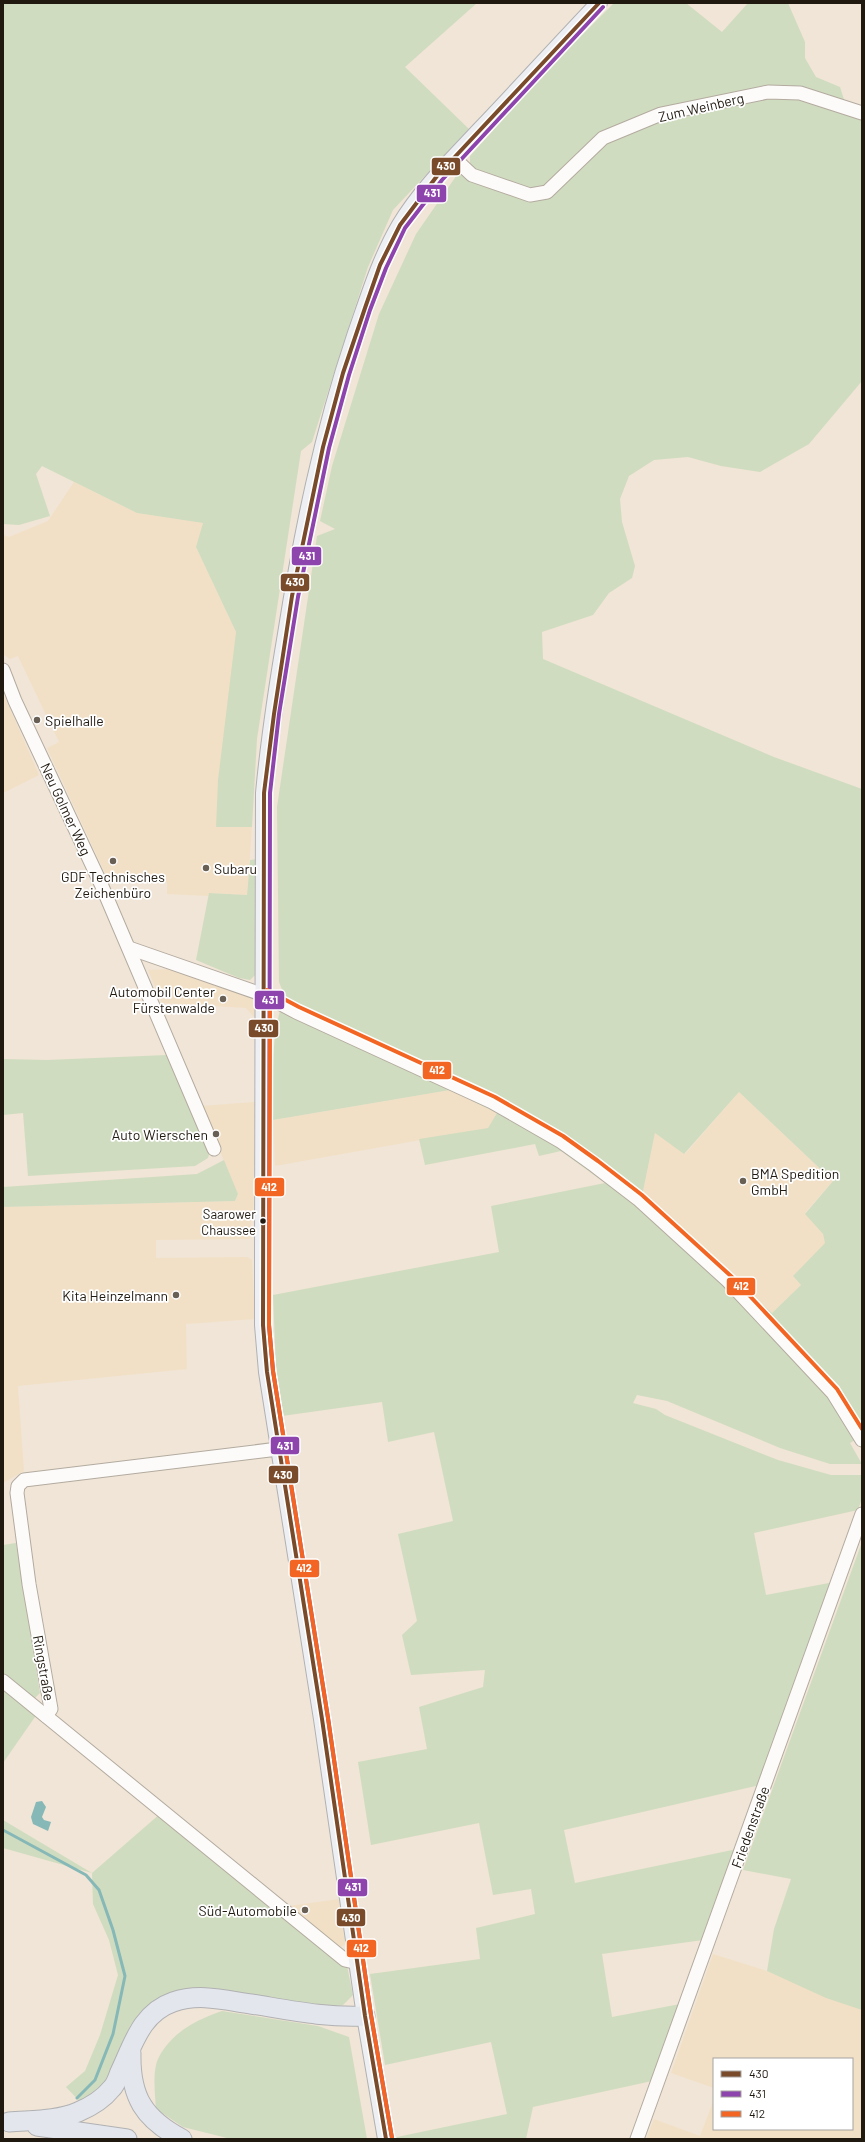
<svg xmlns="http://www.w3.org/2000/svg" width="865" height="2142" font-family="Barlow,sans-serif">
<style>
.built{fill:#f2e0c6}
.green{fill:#d0dcbf;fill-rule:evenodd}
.water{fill:#86b8b7}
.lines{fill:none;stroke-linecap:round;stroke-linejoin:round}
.stream{stroke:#86b8b7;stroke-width:3}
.minor-casing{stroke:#b3aba0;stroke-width:15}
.major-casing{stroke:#b1b1b3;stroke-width:18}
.highway-casing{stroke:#b1b1b3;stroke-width:21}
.minor{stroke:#fdfbf9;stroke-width:13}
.major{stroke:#edeff2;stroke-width:16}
.highway{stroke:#e3e7ed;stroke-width:19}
.bus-1-casing{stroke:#fff;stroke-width:7}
.bus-2-casing{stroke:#fff;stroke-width:7}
.bus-3-casing{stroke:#fff;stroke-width:7}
.bus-1{stroke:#7a4b2a;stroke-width:4}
.bus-2{stroke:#8e44ad;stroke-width:4}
.bus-3{stroke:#f26522;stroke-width:4}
.poi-dot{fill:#696055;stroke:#fff;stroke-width:1.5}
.bus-dot{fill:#201910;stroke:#fff;stroke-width:1.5}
.labels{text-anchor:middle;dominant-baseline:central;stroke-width:3.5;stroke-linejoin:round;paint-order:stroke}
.bus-label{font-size:13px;fill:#201910;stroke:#fff;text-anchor:end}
.street-label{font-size:14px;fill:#201910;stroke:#fff}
.poi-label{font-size:14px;fill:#201910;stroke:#fff;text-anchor:end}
.line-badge{stroke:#fff;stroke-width:1.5}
.badge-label{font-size:11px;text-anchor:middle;font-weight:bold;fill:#fff}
</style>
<rect width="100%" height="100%" fill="#f0e5d6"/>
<!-- built -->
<g class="built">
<path d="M74,482L137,513L204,523L196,547L236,632L216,827H252L247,895L210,893L209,896L167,894V882L108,880L47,748L59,742L18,656L10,659L3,654V535L9,537L48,521Z"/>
<path d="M3,693L39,775L3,793Z"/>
<path d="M173,969L215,983L256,1000L255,1018L246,1008L162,1003L148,970Z"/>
<path d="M450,1090L497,1113L488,1128L275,1166L273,1120Z"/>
<path d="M739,1092L833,1181L805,1213L823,1234L826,1243L793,1276L801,1285L772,1313L642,1196L655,1133L685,1154Z"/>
<path d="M255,1102L253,1221H251L250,1239L156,1240V1258L247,1257L252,1260L255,1319L186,1324L187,1369L18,1386L24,1471L3,1483V1207L235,1201L238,1194L201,1106Z"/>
<path d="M339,1899L346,1944L340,1947L289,1906Z"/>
<path d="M713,1954L767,1971L862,2006V2139H646L654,2119L700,2136L714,2099V2129H852V2059H714V2088L671,2073Z"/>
</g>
<!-- green -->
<g class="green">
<path d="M3,3H477L405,67L469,129L393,210L368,267L312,442L301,451L257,739L252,827H216L218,780L236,632L196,547L203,523L137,513L42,466L36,474L50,516L19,525L3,524Z"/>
<path d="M614,3H686L722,32L748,3H788L805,42V58L816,77L840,87L849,115L862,119V381L809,444L760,472L721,466L688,457L654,460L629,476L620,499L622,522L635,566L632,578L609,593L593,615L542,632L543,659L774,757L862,789V1436L850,1443L862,1464H830L780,1448L667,1401L637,1395L633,1403L656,1409L665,1415L778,1460L831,1475H862V1498L858,1510L754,1533L766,1595L834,1582L760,1785L564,1830L575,1883L737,1849L703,1940L602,1954L612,2017L680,2004L652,2081L533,2107L526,2139H397V2137L507,2114L491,2042L385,2065L370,1974L480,1959L476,1928L535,1914L531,1889L493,1895L479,1823L371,1845L358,1762L427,1749L419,1707L483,1687L485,1670L411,1675L402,1635L417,1621L398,1534L453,1521L434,1432L388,1442L382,1402L282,1416L276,1368L273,1295L499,1252L491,1206L605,1183L561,1151L539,1156L535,1144L425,1165L419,1139L488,1128L497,1113L450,1090L273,1120C274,1081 269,1034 285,997L279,982L277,807L317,536L335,529L320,521L332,466L379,314L416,234L461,169L470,172V156L548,69ZM739,1092L833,1181L805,1214L823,1234L825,1243L793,1276L801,1285L772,1313L642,1196L655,1133L684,1154Z"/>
<path d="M257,859V973L250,980L239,978L196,960L209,893L247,895L250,860Z"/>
<path d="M167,1055L210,1151L208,1158L195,1166L28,1176L23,1113L3,1115V1059L47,1060Z"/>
<path d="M224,1160L238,1194L235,1201L3,1207V1187L197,1174Z"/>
<path d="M862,1542V2010L826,1998L767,1971L774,1929L791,1879L743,1870Z"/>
<path d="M16,1543L40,1693L33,1700L3,1675V1545Z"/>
<path d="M3,1688L37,1714L3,1763Z"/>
<path d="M161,1813L347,1966L353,1995L343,2005L323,2008L156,2001L140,2013L130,2026L105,2088L83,2105L66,2087L85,2071L100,2035L118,1975L109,1940L93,1904L92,1873L3,1848V1820L92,1873Z"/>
<path d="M222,2011L318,2026L349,2037L367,2139H231L183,2127L156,2109C155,2094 152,2069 159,2057C172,2032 198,2019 222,2011Z"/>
</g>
<!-- water -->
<path class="water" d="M42,1801L46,1807L42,1817L44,1820L51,1822L48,1831L33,1824L31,1817L36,1802Z"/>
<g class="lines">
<!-- stream -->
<path class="stream" d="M3,1830L86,1875L99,1890L113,1930L125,1976L113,2034L95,2080L77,2098"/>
<defs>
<g id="minor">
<path d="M454,158L472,175L530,195L547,192L603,138L661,114L768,92L800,93L862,113"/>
<path d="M3,670L15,701L101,884L214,1149"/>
<path d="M129,948L264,995L296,1012L492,1102L560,1141L595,1166L638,1199L728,1281L833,1393L862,1440"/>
<path d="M3,1681L345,1960L358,1963"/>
<path d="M46,1716L51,1709L29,1584L17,1493L18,1486L24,1480L278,1449"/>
<path d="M637,2139L862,1514"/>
</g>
<path id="major" d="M386,2139L365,2016L322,1719L267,1372L263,1325V1252L264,793C269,740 277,687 286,634C302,533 322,434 355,336C368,299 380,259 400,225C421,190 452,160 480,130C520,88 559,45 599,3"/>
<g id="highway">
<path d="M131,2053C130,2097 144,2119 182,2139"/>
<path d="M9,2122C32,2120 57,2121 78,2112C90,2107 104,2098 112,2088C116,2084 118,2077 120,2072C133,2045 141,2013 173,2002C199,1993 224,2000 251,2004C289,2010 326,2018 365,2016"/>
<path d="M37,2126L127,2139"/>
</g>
</defs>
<!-- minor casing -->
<use href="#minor" class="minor-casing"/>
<!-- major casing -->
<use href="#major" class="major-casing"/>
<!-- highway casing -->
<use href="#highway" class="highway-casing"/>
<!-- minor -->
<use href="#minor" class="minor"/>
<!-- major -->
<use href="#major" class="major"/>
<!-- highway -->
<use href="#highway" class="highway"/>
<defs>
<path id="bus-1" d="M386,2139L365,2016L322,1719L267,1372L263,1325L264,793L274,714L292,596L323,447L343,373L365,308L380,265L400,225L437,176L599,3"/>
<path id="bus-2" d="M392,2138L371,2015L328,1718L273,1371L269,1325L270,793L279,714L298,597L329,448L349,375L370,310L386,268L405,228L442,180L603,7"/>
<g id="bus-3">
<path d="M267,990L299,1007L495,1097L563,1136L598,1161L642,1195L732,1277L837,1389L862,1429"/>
<path d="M270,995L269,1325L273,1371L328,1718L371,2015L392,2138"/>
</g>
</defs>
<!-- bus-1 casing -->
<use href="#bus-1" class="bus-1-casing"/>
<!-- bus-2 casing -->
<use href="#bus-2" class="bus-2-casing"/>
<!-- bus-3 casing -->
<use href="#bus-3" class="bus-3-casing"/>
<!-- bus-1 -->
<use href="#bus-1" class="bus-1"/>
<!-- bus-2 -->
<use href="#bus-2" class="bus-2"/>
<!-- bus-3 -->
<use href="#bus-3" class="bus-3"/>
</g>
<!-- markers -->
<g class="poi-dot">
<circle cx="37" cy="720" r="4"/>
<circle cx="113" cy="861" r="4"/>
<circle cx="206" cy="868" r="4"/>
<circle cx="223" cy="999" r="4"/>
<circle cx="216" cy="1134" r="4"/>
<circle cx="743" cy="1181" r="4"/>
<circle cx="176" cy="1295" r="4"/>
<circle cx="305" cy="1910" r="4"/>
</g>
<circle class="bus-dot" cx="263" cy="1221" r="3.5"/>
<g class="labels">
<!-- bus labels -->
<g class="bus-label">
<text x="256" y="1214">Saarower<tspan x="256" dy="16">Chaussee</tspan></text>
</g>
<!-- street labels -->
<g class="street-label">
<text transform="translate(701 107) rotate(-13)">Zum Weinberg</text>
<text transform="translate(66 809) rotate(65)">Neu Golmer Weg</text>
<text transform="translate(44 1668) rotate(80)">Ringstraße</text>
<text transform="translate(750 1827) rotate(-70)">Friedenstraße</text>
</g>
<!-- poi labels -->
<g class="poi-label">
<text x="45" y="720" text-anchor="start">Spielhalle</text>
<text x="214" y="868" text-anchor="start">Subaru</text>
<text x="113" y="876" text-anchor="middle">GDF Technisches<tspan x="113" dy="16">Zeichenbüro</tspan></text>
<text x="215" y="991">Automobil Center<tspan x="215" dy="16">Fürstenwalde</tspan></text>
<text x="208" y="1134">Auto Wierschen</text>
<text x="751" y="1173" text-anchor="start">BMA Spedition<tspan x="751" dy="16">GmbH</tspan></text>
<text x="168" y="1295">Kita Heinzelmann</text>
<text x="297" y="1910">Süd-Automobile</text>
</g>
</g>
<g class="line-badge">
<rect x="431" y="157" width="30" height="19" rx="4" fill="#7a4b2a"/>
<rect x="416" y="184" width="31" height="19" rx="4" fill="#8e44ad"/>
<rect x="291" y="546" width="31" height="20" rx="4" fill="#8e44ad"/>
<rect x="280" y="573" width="30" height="19" rx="4" fill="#7a4b2a"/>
<rect x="254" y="990" width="31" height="20" rx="4" fill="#8e44ad"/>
<rect x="248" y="1019" width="31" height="19" rx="4" fill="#7a4b2a"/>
<rect x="422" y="1061" width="30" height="19" rx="4" fill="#f26522"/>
<rect x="254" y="1177" width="31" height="20" rx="4" fill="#f26522"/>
<rect x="726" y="1277" width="30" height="19" rx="4" fill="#f26522"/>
<rect x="270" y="1436" width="30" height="19" rx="4" fill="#8e44ad"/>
<rect x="268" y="1465" width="31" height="19" rx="4" fill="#7a4b2a"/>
<rect x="289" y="1559" width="31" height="19" rx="4" fill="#f26522"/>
<rect x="337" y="1878" width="31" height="19" rx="4" fill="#8e44ad"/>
<rect x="336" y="1908" width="30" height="19" rx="4" fill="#7a4b2a"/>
<rect x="346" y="1939" width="31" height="19" rx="4" fill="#f26522"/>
</g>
<g class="badge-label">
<text x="446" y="170">430</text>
<text x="432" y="197">431</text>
<text x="307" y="560">431</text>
<text x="295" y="586">430</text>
<text x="270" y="1004">431</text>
<text x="264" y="1032">430</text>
<text x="437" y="1074">412</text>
<text x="269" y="1191">412</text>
<text x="741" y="1290">412</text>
<text x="285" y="1450">431</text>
<text x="283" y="1479">430</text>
<text x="304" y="1572">412</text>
<text x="353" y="1891">431</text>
<text x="351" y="1922">430</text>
<text x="361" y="1952">412</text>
</g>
<!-- border -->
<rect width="865" height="2142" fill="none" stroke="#201910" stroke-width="8"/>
<!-- legend -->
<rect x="713" y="2058" width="140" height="72" fill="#ffffff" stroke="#a6a39f"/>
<rect x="721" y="2071" width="20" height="6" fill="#7a4b2a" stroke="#a6a39f"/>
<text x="749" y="2078" font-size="12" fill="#201910">430</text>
<rect x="721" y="2091" width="20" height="6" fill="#8e44ad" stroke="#a6a39f"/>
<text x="749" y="2098" font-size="12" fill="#201910">431</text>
<rect x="721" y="2111" width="20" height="6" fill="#f26522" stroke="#a6a39f"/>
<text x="749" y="2118" font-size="12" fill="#201910">412</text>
</svg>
